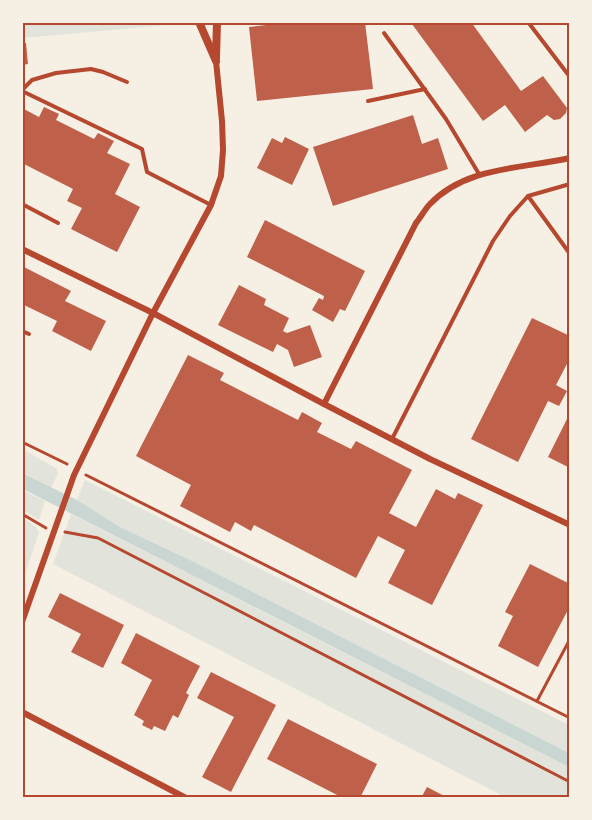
<svg xmlns="http://www.w3.org/2000/svg" width="592" height="820" font-family="Literata,serif">
<style>
.green{fill:#e2e4dc}
.water{fill:#c9d6d2}
.building{fill:#bf614a}
.lines{fill:none;stroke-linecap:round;stroke-linejoin:round}
.path{stroke:#b5482f;stroke-width:3}
.service{stroke:#b5482f;stroke-width:4}
.minor{stroke:#b5482f;stroke-width:6}
.tertiary{stroke:#b5482f;stroke-width:8}
.neatline{fill:none;stroke:#b5482f;stroke-width:2}
</style>
<rect width="100%" height="100%" fill="#f6efe4"/>
<!-- green -->
<g class="green">
<path d="M23,22H189V23L23,38Z"/>
<path d="M22,449L56,468L58,473L51,488L23,473Z"/>
<path d="M85,480L569,725V753L194,562L120,527L77,500Z"/>
<path d="M22,490L45,501L39,520L23,510Z"/>
<path d="M71,514L569,767V797H505L53,564Z"/>
<path d="M23,518L36,527L39,533L23,579Z"/>
</g>
<!-- water -->
<path class="water" d="M22,473L77,500L120,527L194,562L569,753V767L23,489Z"/>
<!-- building -->
<g class="building">
<path d="M290,22H365L373,89L257,101L249,27Z"/>
<path d="M414,22H471L521,91L543,76L567,108L566,113L560,119L554,120L547,115L525,132L505,105L483,121L412,24Z"/>
<path d="M22,43H26L28,64L22,65Z"/>
<path d="M44,107L59,114L56,120L94,139L98,133L114,141L107,153L130,164L115,194L140,207L117,252L71,229L82,208L67,201L73,189L22,163V108L39,117Z"/>
<path d="M413,115L422,144L438,138L448,169L333,206L313,147Z"/>
<path d="M285,137L309,149L292,185L257,168L272,138L282,143Z"/>
<path d="M265,220L365,271L345,311L340,309L333,322L312,310L319,298L323,300L324,296L247,257Z"/>
<path d="M22,266L71,291L65,301L106,321L91,351L52,331L57,321L22,304Z"/>
<path d="M239,285L266,299L264,305L289,318L283,331L287,333L310,325L322,357L294,367L288,350L277,344L273,352L218,325Z"/>
<path d="M532,318L570,336V358L556,385L567,391L559,406L548,401L518,462L471,439Z"/>
<path d="M188,355L224,373L220,380L298,420L302,412L322,423L317,432L351,449L356,441L412,470L389,513L416,527L436,489L455,499L458,493L483,505L432,605L388,583L405,550L378,536L356,578L254,525L251,531L235,522L230,532L180,506L191,485L136,456Z"/>
<path d="M567,419L570,421V468L548,457Z"/>
<path d="M530,564L570,584V606L538,667L498,646L513,616L505,612Z"/>
<path d="M60,593L124,625L103,668L71,652L81,634L48,617Z"/>
<path d="M136,633L200,666L186,693L189,695L178,718L173,715L165,731L154,726L152,730L142,725L144,721L134,715L152,680L121,663Z"/>
<path d="M211,672L276,705L231,792L202,777L234,717L197,698Z"/>
<path d="M288,719L377,764L360,798H343L267,759Z"/>
<path d="M427,787L448,798H421Z"/>
</g>
<g class="lines">
<!-- path -->
<g class="path">
<path d="M22,442L67,464"/>
<path d="M86,475L570,718"/>
<path d="M22,514L46,528"/>
<path d="M65,532L98,538L570,782"/>
<path d="M537,701L570,639"/>
</g>
<!-- service -->
<g class="service">
<path d="M528,22L570,77"/>
<path d="M384,33L446,119L479,174"/>
<path d="M22,90L32,80L56,73L91,69L103,72L127,82"/>
<path d="M22,91L142,149L147,172L211,205"/>
<path d="M368,101L425,89"/>
<path d="M528,196L570,254"/>
<path d="M22,204L58,223"/>
<path d="M22,331L29,334"/>
<path d="M392,439L493,241L510,216L528,196L570,184"/>
</g>
<!-- minor -->
<g class="minor">
<path d="M570,158C522,169 466,166 430,204C425,209 421,217 416,223L324,404L430,459L570,525"/>
<path d="M22,249L153,313L324,404"/>
<path d="M22,622L74,475L153,313L211,205L221,176L223,150L222,121L216,61"/>
<path d="M22,712L186,798"/>
</g>
<!-- tertiary -->
<g class="tertiary">
<path d="M199,22L216,61"/>
<path d="M216,58L217,22"/>
</g>
</g>
<!-- border -->
<rect width="592" height="820" fill="none" stroke="#f6efe4" stroke-width="48"/>
<rect x="24" y="24" width="544" height="772" class="neatline"/>
</svg>
